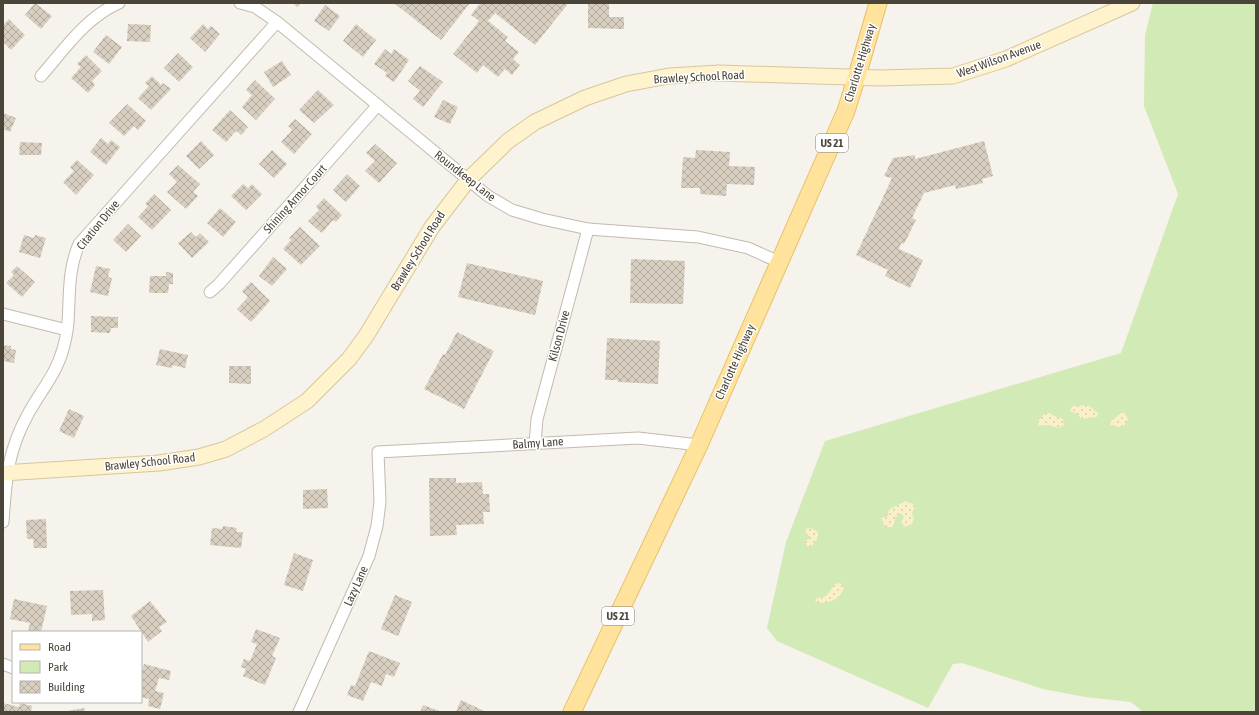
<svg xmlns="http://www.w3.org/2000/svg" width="1259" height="715" font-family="'Asap Condensed',sans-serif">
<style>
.green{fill:#d2eab5}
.sand{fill:url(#sand-dots)}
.building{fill:url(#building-cross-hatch)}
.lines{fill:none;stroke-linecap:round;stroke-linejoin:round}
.street-casing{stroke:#c2bbae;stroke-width:13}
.secondary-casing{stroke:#d6c79b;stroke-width:17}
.primary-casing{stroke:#e6c16a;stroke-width:19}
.street{stroke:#fff;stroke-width:11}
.secondary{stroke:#fff3cd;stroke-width:15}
.primary{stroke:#ffe39c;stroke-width:17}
.labels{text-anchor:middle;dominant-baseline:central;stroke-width:3;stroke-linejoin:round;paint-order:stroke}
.shield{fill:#fff;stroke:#817c74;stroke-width:1}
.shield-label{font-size:11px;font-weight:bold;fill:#4b4439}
.street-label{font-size:12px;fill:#4b4439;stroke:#fff}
</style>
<defs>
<pattern id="sand-dots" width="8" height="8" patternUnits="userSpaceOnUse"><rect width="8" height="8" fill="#f9efc9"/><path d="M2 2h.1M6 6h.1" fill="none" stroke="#d7cead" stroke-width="1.8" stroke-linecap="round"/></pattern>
<pattern id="building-cross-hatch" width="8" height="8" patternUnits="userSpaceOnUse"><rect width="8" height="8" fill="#d8cfc1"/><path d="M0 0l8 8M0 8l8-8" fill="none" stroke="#b1aa9e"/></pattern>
</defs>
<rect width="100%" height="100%" fill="#f6f3ec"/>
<!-- green -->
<path class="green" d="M1153,3H1256V712H1143L1131,702L1085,697L1043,689L962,663L953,664L928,708L777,641L767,628L786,542L825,441L1121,353L1178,194L1144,106L1145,35Z"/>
<!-- sand -->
<g class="sand">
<path d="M1088,405L1098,413L1097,417L1081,419L1077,413L1071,412L1070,410L1073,406Z"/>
<path d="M1045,413H1050C1053,417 1059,416 1063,419L1064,425L1058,428L1048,425L1039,426L1037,422Z"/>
<path d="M1121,413H1125L1128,419L1125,425L1119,427L1110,425L1111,421Z"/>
<path d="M905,501L913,504L915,507L912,513L914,518L912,524L905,527L901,522L904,517L901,513L896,517L893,527H885L881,518L888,516V512L890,509Z"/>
<path d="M807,528L813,529L818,532V538L811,547H808L804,541L811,538L805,532Z"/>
<path d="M840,583L844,587C841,600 827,605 815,602L817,598L826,596L835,584Z"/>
</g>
<!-- building -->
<g class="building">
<path d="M35,3L52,16L41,29L25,15Z"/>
<path d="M293,3H301L297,7Z"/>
<path d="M394,3H470L441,40Z"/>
<path d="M480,3H565L567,5L535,45L495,13L488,21L508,37L505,41L519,52L513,59L520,65L512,75L505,69L498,77L483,65L477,73L453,54L479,21L471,15Z"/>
<path d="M588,3H609V17H624V29L588,28Z"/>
<path d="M325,5L340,16L329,31L314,21Z"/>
<path d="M9,19L25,35L11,50L3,42V25Z"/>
<path d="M128,24L151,25L150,42L127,41Z"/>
<path d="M203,24L208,29L211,26L220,34L205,52L190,38Z"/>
<path d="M356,24L376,40L363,57L343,41Z"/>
<path d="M106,35L122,47L109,64L93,52Z"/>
<path d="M385,49L391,54L394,49L409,60L394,82L385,76L387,73L374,64Z"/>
<path d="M178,53L193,67L179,82L164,68Z"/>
<path d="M86,55L102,71L92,81L95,85L88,93L71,78L81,67L77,64Z"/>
<path d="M282,61L291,75L273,87L264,72Z"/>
<path d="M420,66L443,82L423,107L413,99L420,91L408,81Z"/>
<path d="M152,76L161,85L163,83L171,89L151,110L138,98L149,86L145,83Z"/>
<path d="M255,80L275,99L256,120L242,107L252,95L246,90Z"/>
<path d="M318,90L334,105L314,123L299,110Z"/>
<path d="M443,100L458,107L450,124L434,117Z"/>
<path d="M127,104L146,121L138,130L134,126L124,136L109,123Z"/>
<path d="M230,110L248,127L241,135L236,131L226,142L212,130Z"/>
<path d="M3,113L16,118L10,132L3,129Z"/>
<path d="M295,119L312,134L294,154L281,142L292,130L288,126Z"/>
<path d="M101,138L108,144L111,140L120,147L106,165L90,152Z"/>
<path d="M201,141L214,155L199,169L186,156Z"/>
<path d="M984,141L993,176L982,179L983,183L956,189L955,185L924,193L912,218L916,220L904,244L901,243L899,249L923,260L910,288L885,276L888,270L856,255L892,178L884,176L893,158L915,155V159Z"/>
<path d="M20,142L42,143L41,155H19Z"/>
<path d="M375,144L397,163L379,183L365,171L375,161L366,153Z"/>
<path d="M272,150L287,164L274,178L259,164Z"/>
<path d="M696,150L730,152L729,166L755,167L754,185L727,184L726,196L700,194V188H681L683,157L695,158Z"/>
<path d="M77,160L94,175L76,195L63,182L74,171L70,167Z"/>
<path d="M178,165L200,184L193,192L198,196L186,209L167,192L177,182L169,174Z"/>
<path d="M347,174L360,186L346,202L333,190Z"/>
<path d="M243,184L248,188L252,184L262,194L246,210L231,196Z"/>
<path d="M154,194L171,210L152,230L138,217L148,206L145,204Z"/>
<path d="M324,198L342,215L336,222L333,220L322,233L308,221L319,210L316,207Z"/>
<path d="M220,208L236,222L223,237L207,223Z"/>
<path d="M128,224L141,236L126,252L113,240Z"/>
<path d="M300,227L320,246L301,265L283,249L291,240L289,238Z"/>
<path d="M191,232L196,237L200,233L209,242L192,258L178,243Z"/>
<path d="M24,235L34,238L35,235L46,238L40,258L19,252Z"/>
<path d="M273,257L287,269L272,286L259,276Z"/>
<path d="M631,259L685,261L683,304L630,303Z"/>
<path d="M467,263L543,281L535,315L458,297Z"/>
<path d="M17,266L35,282L22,297L6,283L14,275L11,272Z"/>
<path d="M96,266L110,269L108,277L112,278L108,296L90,292Z"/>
<path d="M166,272L173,273V284H169L168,293H149L150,276H166Z"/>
<path d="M251,282L270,301L251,322L237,309L248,297L242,291Z"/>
<path d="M91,316L118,317V328H111L110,333L91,332Z"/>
<path d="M457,332L494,351L464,409L424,389L443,354L445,355Z"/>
<path d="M607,338L660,341L658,384L618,382V380H605Z"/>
<path d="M3,345L11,346V349L16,350L14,363L3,361Z"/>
<path d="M160,349L188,355L185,368L172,365V368L156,365Z"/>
<path d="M229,366H251V384L229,383Z"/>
<path d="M69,409L84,416L74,438L59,431Z"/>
<path d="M429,478H456V483L482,482L483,494H489L490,512H483L484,524L456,525L457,535L430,536Z"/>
<path d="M327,489L328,508L303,509V490Z"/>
<path d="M46,519L47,548H34L33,539H27L26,520Z"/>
<path d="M223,526L237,528L236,532H243L241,548L210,545L212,528L222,529Z"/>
<path d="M294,553L313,560L303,591L284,585Z"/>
<path d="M103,590L105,620L92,621V614L71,615L70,591Z"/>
<path d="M395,595L412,602L398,636L381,629Z"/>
<path d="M14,599L47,606L41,632H28L30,623L10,619Z"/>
<path d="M150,601L167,622L159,627L162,631L148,642L131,616Z"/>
<path d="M256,629L280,638L272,656L276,658L265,685L243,676L246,669L241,667L244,659L250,661L257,644L251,642Z"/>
<path d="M369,651L400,663L394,677L386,674L382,686L371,682L363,701L347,695L351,685L355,686Z"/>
<path d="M144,664L171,671L169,680L159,678L155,691L164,693L160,709L148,706L149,699L141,697V674Z"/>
<path d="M461,700L486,712H456Z"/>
<path d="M3,703L19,707L20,703L32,706L31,712H3Z"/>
<path d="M423,705L442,712H420Z"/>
<path d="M84,708L85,712H68V711Z"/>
</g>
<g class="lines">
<defs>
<g id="street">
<path d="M240,3L255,7L277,22L488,196L512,210L542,219L588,229L698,237L748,248L779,262"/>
<path d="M41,76C64,50 86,17 119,3"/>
<path d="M210,292L219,284L378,105"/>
<path d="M3,314L67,330"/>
<path d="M535,444L537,419L588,229"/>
<path d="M3,522C6,481 7,453 27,416C39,393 56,375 63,349C74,314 63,282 79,244L277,22"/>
<path d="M3,664L13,668"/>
<path d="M299,712L369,556L377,526L380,502L378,452L638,438L699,445"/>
</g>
<path id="secondary" d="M3,473L159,463L199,457L226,449L264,429L307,401L349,359L366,336L432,227L468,180L508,141L535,122L585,98L626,84L669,76L719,73L880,78L953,76L1006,59L1132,3"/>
<path id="primary" d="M572,712L699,445L846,111L857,76L878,3"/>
</defs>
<!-- street casing -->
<use href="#street" class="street-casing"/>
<!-- secondary casing -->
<use href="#secondary" class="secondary-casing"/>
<!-- primary casing -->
<use href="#primary" class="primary-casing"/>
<!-- street -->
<use href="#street" class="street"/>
<!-- secondary -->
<use href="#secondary" class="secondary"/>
<!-- primary -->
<use href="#primary" class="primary"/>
</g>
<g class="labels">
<!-- shield labels -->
<g class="shield">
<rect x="816" y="134" width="32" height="18" rx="3"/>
<rect x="602" y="607" width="32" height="18" rx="3"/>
</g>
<g class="shield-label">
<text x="832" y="143">US 21</text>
<text x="618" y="616">US 21</text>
</g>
<!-- street labels -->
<g class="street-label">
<text transform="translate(999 59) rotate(-20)">West Wilson Avenue</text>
<text transform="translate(860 63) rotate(-73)">Charlotte Highway</text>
<text transform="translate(699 77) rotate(-3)">Brawley School Road</text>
<text transform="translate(465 176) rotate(38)">Roundkeep Lane</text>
<text transform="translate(295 199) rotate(-48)">Shining Armor Court</text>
<text transform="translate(98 225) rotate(-51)">Citation Drive</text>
<text transform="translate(418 251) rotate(-58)">Brawley School Road</text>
<text transform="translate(559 336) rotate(-75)">Kilson Drive</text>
<text transform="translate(735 362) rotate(-66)">Charlotte Highway</text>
<text transform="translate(538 443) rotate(-4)">Balmy Lane</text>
<text transform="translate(150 462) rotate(-6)">Brawley School Road</text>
<text transform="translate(356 586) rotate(-66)">Lazy Lane</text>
</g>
</g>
<!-- border -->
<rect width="1259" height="715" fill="none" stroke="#4b4439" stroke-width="8"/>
<!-- legend -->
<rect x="12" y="631" width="130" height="72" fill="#ffffff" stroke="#b7b4b0"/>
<rect x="20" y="644" width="20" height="6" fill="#ffe39c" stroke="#b7b4b0"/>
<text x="48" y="651" font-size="12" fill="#4b4439">Road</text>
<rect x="20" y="661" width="20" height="12" fill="#d2eab5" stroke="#b7b4b0"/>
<text x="48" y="671" font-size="12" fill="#4b4439">Park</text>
<rect x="20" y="681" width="20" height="12" fill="url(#building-cross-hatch)" stroke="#b7b4b0"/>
<text x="48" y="691" font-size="12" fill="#4b4439">Building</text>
</svg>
